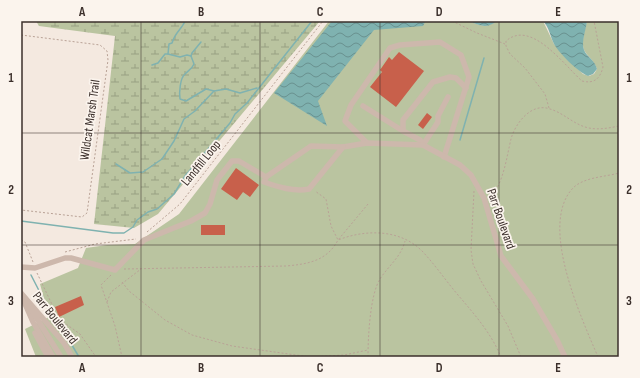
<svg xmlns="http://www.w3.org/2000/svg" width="640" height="378" font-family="'Sofia Sans Condensed',sans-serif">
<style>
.green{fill:#bac4a0}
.wetland{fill:url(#wetland-marsh)}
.water{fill:url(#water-waves)}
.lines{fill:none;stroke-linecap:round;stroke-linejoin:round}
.stream{stroke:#7fb2b0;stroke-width:1.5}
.building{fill:#c8604b}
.path{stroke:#b9a296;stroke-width:1;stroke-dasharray:2 2;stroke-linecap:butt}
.minor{stroke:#cdb8ac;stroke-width:5.5}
.grid{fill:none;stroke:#3b2f2b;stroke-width:1;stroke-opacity:0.55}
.labels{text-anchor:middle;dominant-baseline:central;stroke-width:3.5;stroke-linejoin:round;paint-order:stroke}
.street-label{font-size:13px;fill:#3b2f2b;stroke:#fbf4ed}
.neatline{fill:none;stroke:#3b2f2b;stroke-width:1.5}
.grid-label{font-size:13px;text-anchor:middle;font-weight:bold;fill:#3b2f2b}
</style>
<defs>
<pattern id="wetland-marsh" width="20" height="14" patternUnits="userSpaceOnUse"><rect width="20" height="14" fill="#bac4a0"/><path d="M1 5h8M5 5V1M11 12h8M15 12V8" fill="none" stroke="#98a083"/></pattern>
<pattern id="water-waves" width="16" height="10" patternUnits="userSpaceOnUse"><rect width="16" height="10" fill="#7fb2b0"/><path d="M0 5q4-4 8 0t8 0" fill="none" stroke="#69918f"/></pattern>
</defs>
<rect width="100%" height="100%" fill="#f4e9e0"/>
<!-- green -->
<path class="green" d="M329,21H469C480,26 487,28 497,21H543L554,44L583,74L589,76L594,74L597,69C594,60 588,57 584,50C581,42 585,29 587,21H619V357H36L25,329L49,317L40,284L78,268L86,248L107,245L135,244L179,214Z"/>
<!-- wetland -->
<path class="wetland" d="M36,21H320L158,214L134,228L94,224L115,36L39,26Z"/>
<!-- water -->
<g class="water">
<path d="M332,21L425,22L423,26L374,30L318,101L327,126L274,93Z"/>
<path d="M469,21H497C487,29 480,26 469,21Z"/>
<path d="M543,21H587C586,30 581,42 584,50C587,57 595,60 597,69L593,74L588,76C578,72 559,53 554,44C550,36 549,27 543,21Z"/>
</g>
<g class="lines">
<!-- stream -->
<g class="stream">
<path d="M185,21C182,29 175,32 172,43L169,44L168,54L180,57L187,55L191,56L194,64C192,69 189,70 185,74C180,78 179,93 180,99L186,101L206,89L214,91"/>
<path d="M191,56L192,53L201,42"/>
<path d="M152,65L158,63L165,54H168"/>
<path d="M460,140L484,58"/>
<path d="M116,164L130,173L143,172L162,159L174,141L184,119L195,111L214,91L226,89L240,93L257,88"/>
<path d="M21,221L113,233H124L133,227L137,220L148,212L157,209L174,194L185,176L230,123L235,114L247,103L312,21"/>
<path d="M31,275L50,312"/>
<path d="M66,335L79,357"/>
</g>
</g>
<!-- building -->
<g class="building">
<path d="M399,52L424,71L396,107L370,87L382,72L380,70L389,57L392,60Z"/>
<path d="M427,113L432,117L423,129L418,125Z"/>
<path d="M236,168L259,185L250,197L243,192L237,200L221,189Z"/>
<rect x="201" y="225" width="24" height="10"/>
<path d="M81,296L84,305L59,317L55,307Z"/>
</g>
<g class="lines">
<!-- path -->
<g class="path">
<path d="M452,21L477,33L505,44"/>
<path d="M21,35L100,45L107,51L108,60L87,213L82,217L21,210"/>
<path d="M549,108L545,94L525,68L510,54L506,46V41C531,19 564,65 582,81C594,84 600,79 603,67L594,21"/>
<path d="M474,191L471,250L473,264L481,281L508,326L521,357"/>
<path d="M490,196C503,187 507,155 511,139C515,124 531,102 550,109C564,113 574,125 589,128C599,130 609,128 619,126"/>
<path d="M368,204L338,240C366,229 401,229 423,252C436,266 446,281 458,295C475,315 491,333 501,357"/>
<path d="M147,232L180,204L323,21"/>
<path d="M21,240L25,242L33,262"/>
<path d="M65,252L95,244L136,239"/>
<path d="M124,269L286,266C308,264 327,261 338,240L331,226L326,199L315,191"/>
<path d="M37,273L59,319L80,334L96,357"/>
<path d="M111,275L101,285L115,326L122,357"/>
<path d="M122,282L129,291L165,320L192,335L232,346L310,357L344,355L368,350"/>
<path d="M107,302L111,292L141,269"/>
<path d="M368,357C368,337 370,295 380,279C389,265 401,257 405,241"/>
<path d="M598,357C582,319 538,225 573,188C584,177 605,177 619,173"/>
</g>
<!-- minor -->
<g class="minor">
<path d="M448,97L438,116V122L423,145L420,140L403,131V120L433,82L450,77L456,78L466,88"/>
<path d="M363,106L403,131"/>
<path d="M367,143L345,121L351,105L390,48L400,45L440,42L461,55L469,77L444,157"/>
<path d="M266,177L311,146L343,147L367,143L423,145L460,165L471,175L484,198L501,256L533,299L557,340L565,357"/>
<path d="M266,177L264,182C278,187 294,192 309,189L343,147"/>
<path d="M21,267L35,268L65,258H71L115,270L144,240L191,221L205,213L210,204L217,180L232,161H239L266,177"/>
<path d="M21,293L64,343L72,357"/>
<path d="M22,297L33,322L53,357"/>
<path d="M29,306L61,357"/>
<path d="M35,333L48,357"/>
</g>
</g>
<!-- grid -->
<path class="grid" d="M141,21V357M260,21V357M380,21V357M499,21V357M21,133H619M21,245H619"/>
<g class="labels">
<!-- street labels -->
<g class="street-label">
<text transform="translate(90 120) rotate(-82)">Wildcat Marsh Trail</text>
<text transform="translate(201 163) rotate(-51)">Landfill Loop</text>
<text transform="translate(501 219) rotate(71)">Parr Boulevard</text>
<text transform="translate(55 318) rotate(51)">Parr Boulevard</text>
</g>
</g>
<!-- border -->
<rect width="640" height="378" fill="none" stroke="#fbf4ed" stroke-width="44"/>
<rect x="22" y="22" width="596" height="334" class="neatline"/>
<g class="grid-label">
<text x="82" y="16">A</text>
<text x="201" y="16">B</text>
<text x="320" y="16">C</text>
<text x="439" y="16">D</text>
<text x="558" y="16">E</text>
<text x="11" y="82">1</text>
<text x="629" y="82">1</text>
<text x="11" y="194">2</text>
<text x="629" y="194">2</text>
<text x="11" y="305">3</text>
<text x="629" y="305">3</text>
<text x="82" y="372">A</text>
<text x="201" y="372">B</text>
<text x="320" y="372">C</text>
<text x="439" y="372">D</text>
<text x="558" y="372">E</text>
</g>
</svg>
